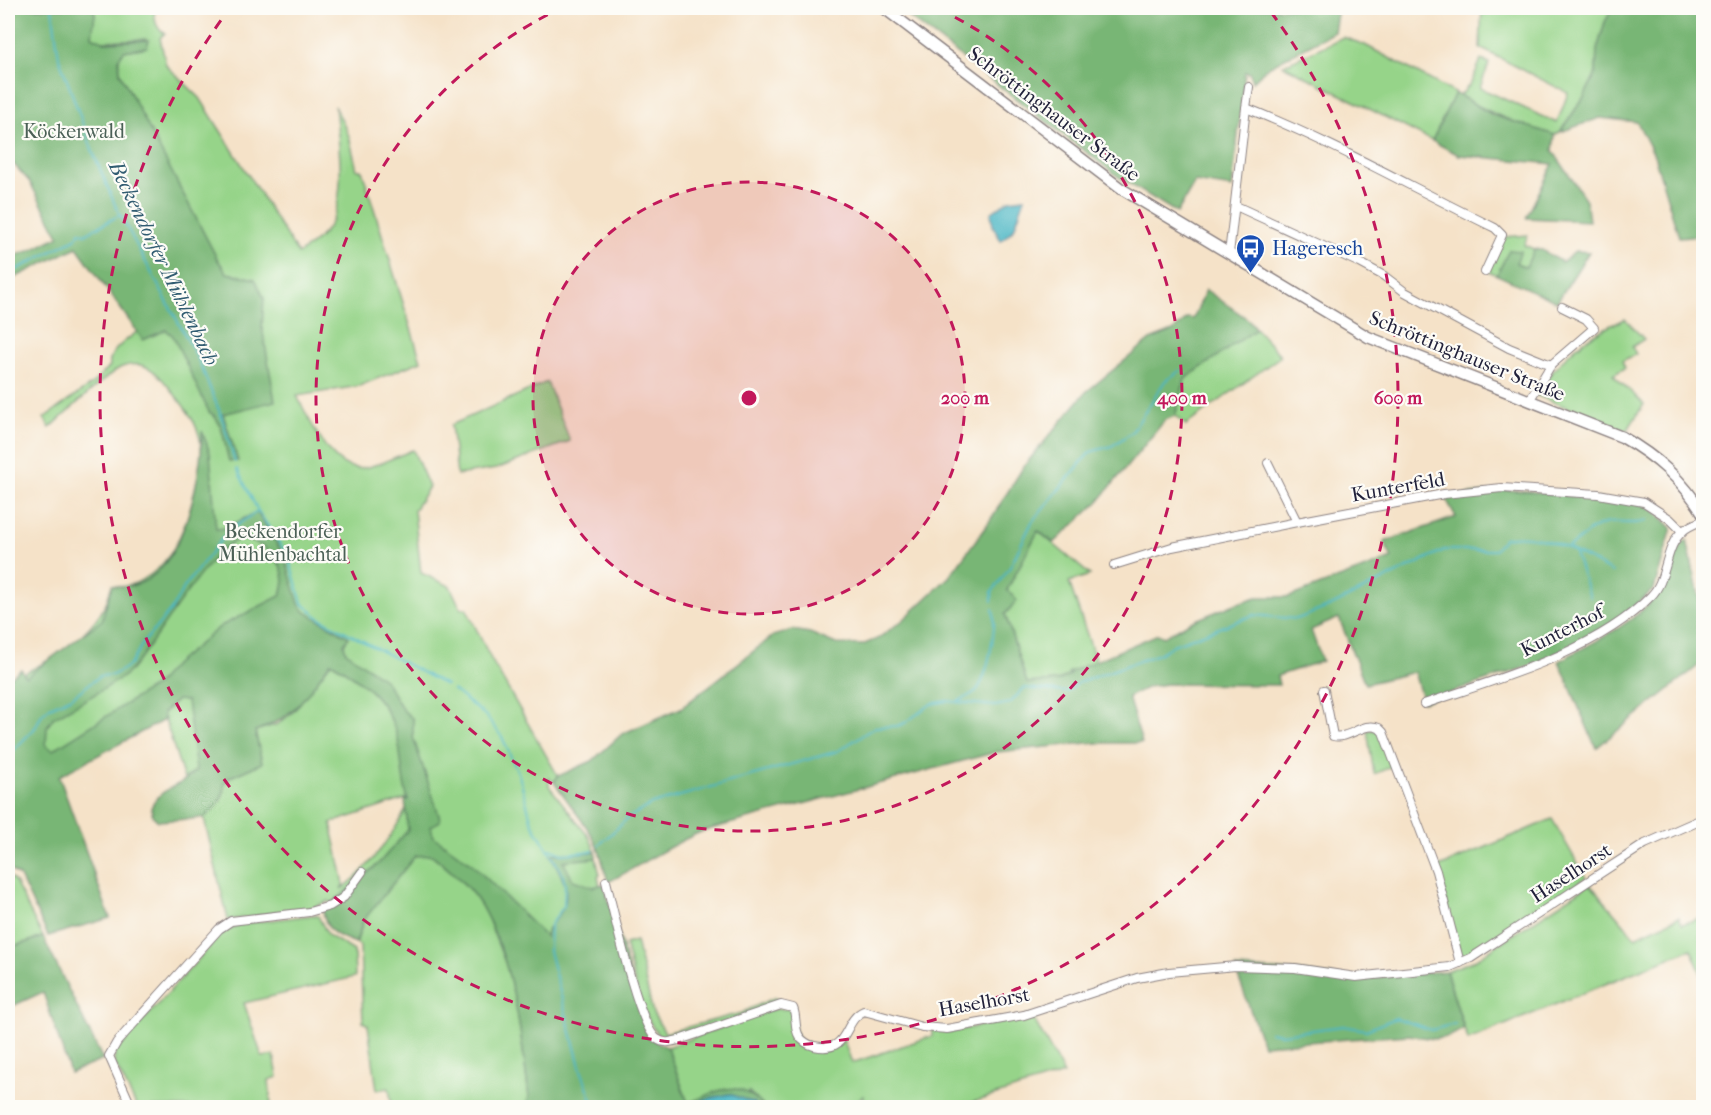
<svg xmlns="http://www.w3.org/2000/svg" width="1711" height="1115" font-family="'IM FELL French Canon',serif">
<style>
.green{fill:#96d489;stroke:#5c7b62;stroke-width:1.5;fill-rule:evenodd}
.forest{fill:#78b675;stroke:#4d6c58;stroke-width:1.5;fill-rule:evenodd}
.water{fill:#49b6c4;stroke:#366c80;stroke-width:1.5}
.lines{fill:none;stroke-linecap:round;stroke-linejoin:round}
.stream{stroke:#49b6c4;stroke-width:2}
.street-casing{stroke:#8c8282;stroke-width:10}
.secondary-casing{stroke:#8c8282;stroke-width:13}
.street{stroke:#fff;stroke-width:8}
.secondary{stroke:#fff;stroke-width:10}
.ring{fill:none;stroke:#c2185b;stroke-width:3;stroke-dasharray:10 8}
.labels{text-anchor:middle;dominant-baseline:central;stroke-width:4.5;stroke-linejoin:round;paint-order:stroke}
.street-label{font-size:20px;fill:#22223b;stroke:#fdfcf7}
.park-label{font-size:20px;fill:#4b6056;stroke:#fdfcf7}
.transit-label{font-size:20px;fill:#164399;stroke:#fdfcf7;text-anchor:start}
.water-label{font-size:21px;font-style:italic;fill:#325d72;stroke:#fdfcf7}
.centre{fill:#c2185b;stroke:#fdfcf7;stroke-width:3}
.ring-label{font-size:18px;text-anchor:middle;font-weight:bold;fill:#c2185b;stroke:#fdfcf7;stroke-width:4.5;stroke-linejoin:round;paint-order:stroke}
</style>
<rect width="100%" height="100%" fill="#fdfcf7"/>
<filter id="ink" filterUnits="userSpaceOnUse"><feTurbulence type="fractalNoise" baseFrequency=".0167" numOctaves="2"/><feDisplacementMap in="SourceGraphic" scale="12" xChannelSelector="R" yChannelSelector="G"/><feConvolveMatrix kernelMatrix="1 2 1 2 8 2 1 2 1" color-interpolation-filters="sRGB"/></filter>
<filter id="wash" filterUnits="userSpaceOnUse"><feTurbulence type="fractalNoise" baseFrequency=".008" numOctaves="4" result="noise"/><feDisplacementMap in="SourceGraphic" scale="24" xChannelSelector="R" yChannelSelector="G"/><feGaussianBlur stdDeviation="1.35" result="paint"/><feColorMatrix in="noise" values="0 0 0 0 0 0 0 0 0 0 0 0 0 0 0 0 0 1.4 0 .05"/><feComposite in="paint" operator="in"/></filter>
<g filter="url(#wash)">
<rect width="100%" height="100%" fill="#f5e2c8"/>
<!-- green -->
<g class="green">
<path d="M8,8L95,14L93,8H154C155,17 154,28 165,33L160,38L166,65L200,98L298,254C308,247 319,240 326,230C349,201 338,140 335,106L349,136L357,170H362L421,361L359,386L297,396C310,420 332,474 364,468C380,465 397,456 413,450L429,487L414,510L421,573L450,586L461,609L466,608L491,659L558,776L554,782L549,778V786L589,837L596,852H591L592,858H596L600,875L598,877L633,1019L688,1103L667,1047L774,1009H791L797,1038L810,1048L844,1041L852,1063L932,1036V1030L948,1032L1032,1016L1064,1074L957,1107H867L863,1096L859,1099L856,1107H764L749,1092L747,1100L758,1107H532L522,1006L481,901L453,863L432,855C452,871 474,890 485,913C515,970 521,1034 529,1097L526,1107H392L389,1088L377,1090L368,1025L363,1022L360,946L356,943L363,923L332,908L329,901L303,911L228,920L204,818C215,809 226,798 224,784L230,777L262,763L255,731L278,724L294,711L331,662L339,667L332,661L191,690L48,768L23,674C57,657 103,627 111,588C165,586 185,534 195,489C198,474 203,461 201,445C198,421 183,405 168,386C156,371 143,359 122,367C108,372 64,416 50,428L44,418L92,384L110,366C107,352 127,340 138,331ZM146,39L147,47L124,51L119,58L120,73L134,100L101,41ZM405,799L408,800V805C396,831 365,874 341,889L344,884L331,823Z"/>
<path d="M1482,8H1613L1605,22L1597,50L1596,73L1584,97L1560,132L1555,135C1520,126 1491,114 1460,96L1471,83L1481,60L1489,63L1480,88L1557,123L1568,93L1480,48Z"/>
<path d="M1343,37L1365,45L1455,93L1432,141L1283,65Z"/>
<path d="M1528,235L1524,245L1534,249L1526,267L1516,263L1509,250L1497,275L1488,271L1504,237Z"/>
<path d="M1625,319L1644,339L1632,347L1636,354L1622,361L1625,368L1613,375L1644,404L1627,431L1535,395C1561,357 1583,336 1625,319Z"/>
<path d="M1256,329L1281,356L1186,425L1175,416L1185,379Z"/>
<path d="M547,382L570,441L496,469L457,475L451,425Z"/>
<path d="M1038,531L1090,575L1069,582L1096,661L1058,681L1027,683L1005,614L1017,601L1007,590Z"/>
<path d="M177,700L188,701L196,770L184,779L163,713Z"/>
<path d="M1367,730H1377L1380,734L1393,766L1374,774Z"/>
<path d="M1552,819L1586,878L1461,959L1437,868Z"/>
<path d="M8,875L15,882L43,937L8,948Z"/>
<path d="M1590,884L1635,937L1679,917L1682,924L1703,917V978L1691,949L1468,1040L1446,971L1473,961Z"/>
<path d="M313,915L318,916L328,935L354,951L355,977L244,1003L262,1057L274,1055L278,1077L269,1080L271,1107H137L114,1062L115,1052L221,934L239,924Z"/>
<path d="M636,941L653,1013L665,1033L741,1013L776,997L780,1003L674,1040L661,1039C639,1012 634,977 625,944Z"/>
</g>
<!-- forest -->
<g class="forest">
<path d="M8,8H93L95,14L92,36L105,42L149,40L147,47L124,51L119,58L120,73L218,260L227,273L255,279L264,298L262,327L275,401L223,414L238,461H229C224,445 224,420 209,412L173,336L166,330L143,340L77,247L8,281V258L32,250L59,236L29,181L8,158Z"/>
<path d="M897,8H1338L1334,32L1268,67L1252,82L1250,73L1245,72L1232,188L1195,182L1177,213L1120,178Z"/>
<path d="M1613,8H1703V235L1679,237L1654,155L1637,122L1600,118L1560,132L1584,97L1596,73L1597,50L1605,22Z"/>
<path d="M1455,93L1493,115L1555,135L1553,151L1586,200L1589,221L1526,218L1553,164L1459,155L1432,141Z"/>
<path d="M1534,249L1542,250L1562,262L1575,251L1589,252L1557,302L1497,275L1509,250L1521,251L1516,263L1526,267Z"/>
<path d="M1206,290L1249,320L1256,329L1185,379L1175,416L1165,420L1098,502L1054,543L1038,531L1007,590L1017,601L1005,614L1027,683L1058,681L1070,675L1068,673L1158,634L1164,637L1186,624L1235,604L1257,597H1289L1392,558L1384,542L1456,517L1445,497L1502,490L1528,491L1643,504L1655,511L1672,528L1654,589L1609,627L1541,662L1423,702L1414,672L1365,684L1339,618L1311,630L1322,661L1277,676L1279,685L1166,684L1148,687L1128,697L1142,743H1087L996,752L703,831C669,845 640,866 608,882L599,850L590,832L554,782L558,776L592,761L622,734L681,708L773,636L793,630L810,633L836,644L862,645L877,639L903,620L949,577L989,522L1024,466L1086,392L1150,340L1173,331L1188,318L1193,319Z"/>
<path d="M202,431L210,453L216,529L225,528L257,512L284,555L299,604L305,612L349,637L344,644L346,652L385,680L403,710L413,719V737L439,815L440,821L431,826L433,836L472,864L546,937C547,927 551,924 557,917C576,896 561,874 550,854L596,852V858L563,861L573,880L593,887L604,884L646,1031L656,1042L667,1047L688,1103C720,1091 736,1076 764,1107H756L754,1103L698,1104V1107H526L529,1097C521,1034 515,970 485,913C474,890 452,872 432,855L415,856L363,921L356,943C339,937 325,932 323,911L378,864L408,830L405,799L408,800C402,781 402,764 399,745C391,703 366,683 331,662C306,695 297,717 255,731L262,763L230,777L224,783C226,798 215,809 204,818L158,821L153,816L151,808C159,786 184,787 196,770L187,701L177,700L163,713L164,720L59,776L110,918L48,936L20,877L8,868V679L21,669L26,677L102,620L112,585C180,601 202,477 202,431ZM240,539C266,541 294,568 280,596L221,626L175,664L156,685L53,750L46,746L47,727L53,718C71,707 119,683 131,670C155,643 209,548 240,539Z"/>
<path d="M1687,540L1703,615V662L1596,748L1559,661C1592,643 1631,626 1656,596C1670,581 1664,561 1687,540Z"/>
<path d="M43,937L103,1060L70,1073L43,992L8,1008V948Z"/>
<path d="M1235,968L1295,971L1356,979L1446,971L1464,1029L1448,1037L1433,1039L1409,1035L1263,1045Z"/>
</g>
<!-- water -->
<g class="water">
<path d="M1025,198L1014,229L1001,241L993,226L991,213L1009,200Z"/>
<path d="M729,1094L754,1103L756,1107H698L703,1100Z"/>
</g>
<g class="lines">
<!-- stream -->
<g class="stream">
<path d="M52,8L59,58L93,152L116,207L198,359L221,415L235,462"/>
<path d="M8,274L75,239L80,232L85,234L120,215"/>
<path d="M237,469L258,511L288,556L302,603L321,619L446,685"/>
<path d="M1567,548C1582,540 1590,526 1608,523C1622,521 1635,526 1647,520"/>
<path d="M1575,553L1590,597"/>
<path d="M992,601V592L1010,567L1032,522L1090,452L1112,446L1132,432L1165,381L1181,370"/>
<path d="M453,690L486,716L502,737L519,775L532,823L562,873L565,884L564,906L550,925L549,951L581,1070L595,1108"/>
<path d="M959,701C965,698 971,695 976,691C988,678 997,625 993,609"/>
<path d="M8,756L35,728L42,714L50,707L72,697L100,676L113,675L130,665L143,643L171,610L185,586L228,531L258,511"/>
<path d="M599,845L628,818L652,804L838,751L875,727L897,726L905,723L931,704L947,701L995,706L1010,703L1024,688L1066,692L1080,682L1159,654L1173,645L1254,615L1297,619L1331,606L1444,550H1495L1504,538C1541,530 1580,554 1612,572"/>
<path d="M550,849L562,854L593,851"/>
<path d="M1270,1032L1282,1034L1343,1026L1366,1030L1396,1018L1431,1030L1455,1024"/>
</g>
</g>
</g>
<g filter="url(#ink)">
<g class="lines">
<defs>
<g id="street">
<path d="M1249,87L1246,108C1333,142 1412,188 1495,228L1502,235L1485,272"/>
<path d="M1236,206L1360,263L1384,276L1405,292L1509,348L1551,365"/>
<path d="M1229,254L1246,108"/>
<path d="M1529,401L1551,365L1594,328L1586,319L1562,307"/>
<path d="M1268,463L1297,522"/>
<path d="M1114,565L1172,547L1297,522L1444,494L1502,488L1598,494L1644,502L1670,519L1682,531"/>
<path d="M1324,690L1333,736C1349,740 1363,721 1379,728L1383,732L1436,871L1460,963"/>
<path d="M1424,704C1497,679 1595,653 1651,596C1668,580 1664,546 1683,531C1688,526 1697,523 1704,520"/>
<path d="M606,881C613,909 638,1026 657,1039C664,1044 671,1042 679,1040L781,1005L793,1008C797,1017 794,1028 799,1036C802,1041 809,1045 814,1046C851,1054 842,1020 864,1011L922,1027L947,1029L1024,1015L1137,978L1169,972L1236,966L1295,968L1356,977L1450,967L1471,958L1645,844L1704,818"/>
<path d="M132,1108L109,1056L117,1042L219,929L231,921L309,912L330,906L344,897L362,872"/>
</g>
<path id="secondary" d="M884,8L1120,188L1368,337L1622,437C1657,457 1683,480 1704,515"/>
</defs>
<!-- street casing -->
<use href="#street" class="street-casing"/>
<!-- secondary casing -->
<use href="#secondary" class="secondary-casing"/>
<!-- street -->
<use href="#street" class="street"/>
<!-- secondary -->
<use href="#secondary" class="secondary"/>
</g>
</g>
<!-- distance rings -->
<circle cx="749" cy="398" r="216" fill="#c2185b" fill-opacity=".12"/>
<g class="ring">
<circle cx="749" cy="398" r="216"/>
<path d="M939 9A433 433 0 1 1 559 9"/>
<path d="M1271 12A649 649 0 1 1 227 12"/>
</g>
<!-- icons -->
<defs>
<symbol id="bus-pin" viewBox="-11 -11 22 30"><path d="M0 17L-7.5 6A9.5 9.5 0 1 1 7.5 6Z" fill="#1a4fb4" stroke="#fdfcf7"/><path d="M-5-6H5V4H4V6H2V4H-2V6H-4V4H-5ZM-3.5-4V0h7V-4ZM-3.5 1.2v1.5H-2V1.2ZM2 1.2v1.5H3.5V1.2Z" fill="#fff"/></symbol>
</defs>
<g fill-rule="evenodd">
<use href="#bus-pin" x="1234" y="232" width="33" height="45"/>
</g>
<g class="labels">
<!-- street labels -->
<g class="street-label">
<text transform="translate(1054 114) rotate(37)">Schröttinghauser Straße</text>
<text transform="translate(1467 356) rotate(22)">Schröttinghauser Straße</text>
<text transform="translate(1398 487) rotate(-10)">Kunterfeld</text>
<text transform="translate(1562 631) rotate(-27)">Kunterhof</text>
<text transform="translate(1571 873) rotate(-33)">Haselhorst</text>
<text transform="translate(984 1002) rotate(-10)">Haselhorst</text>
</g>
<!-- park labels -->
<g class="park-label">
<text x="74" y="131">Köckerwald</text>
<text x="283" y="531">Beckendorfer<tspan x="283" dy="23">Mühlenbachtal</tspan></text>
</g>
<!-- transit labels -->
<g class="transit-label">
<text x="1272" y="248">Hageresch</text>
</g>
<!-- water labels -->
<g class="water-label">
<text transform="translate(164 263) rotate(64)">Beckendorfer Mühlenbach</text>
</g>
</g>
<circle cx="749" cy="398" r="9" class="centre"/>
<g class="ring-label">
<text x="965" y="404">200 m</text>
<text x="1182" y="404">400 m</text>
<text x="1398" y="404">600 m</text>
</g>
<!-- margin -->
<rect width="1711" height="1115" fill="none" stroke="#fdfcf7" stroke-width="30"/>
</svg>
